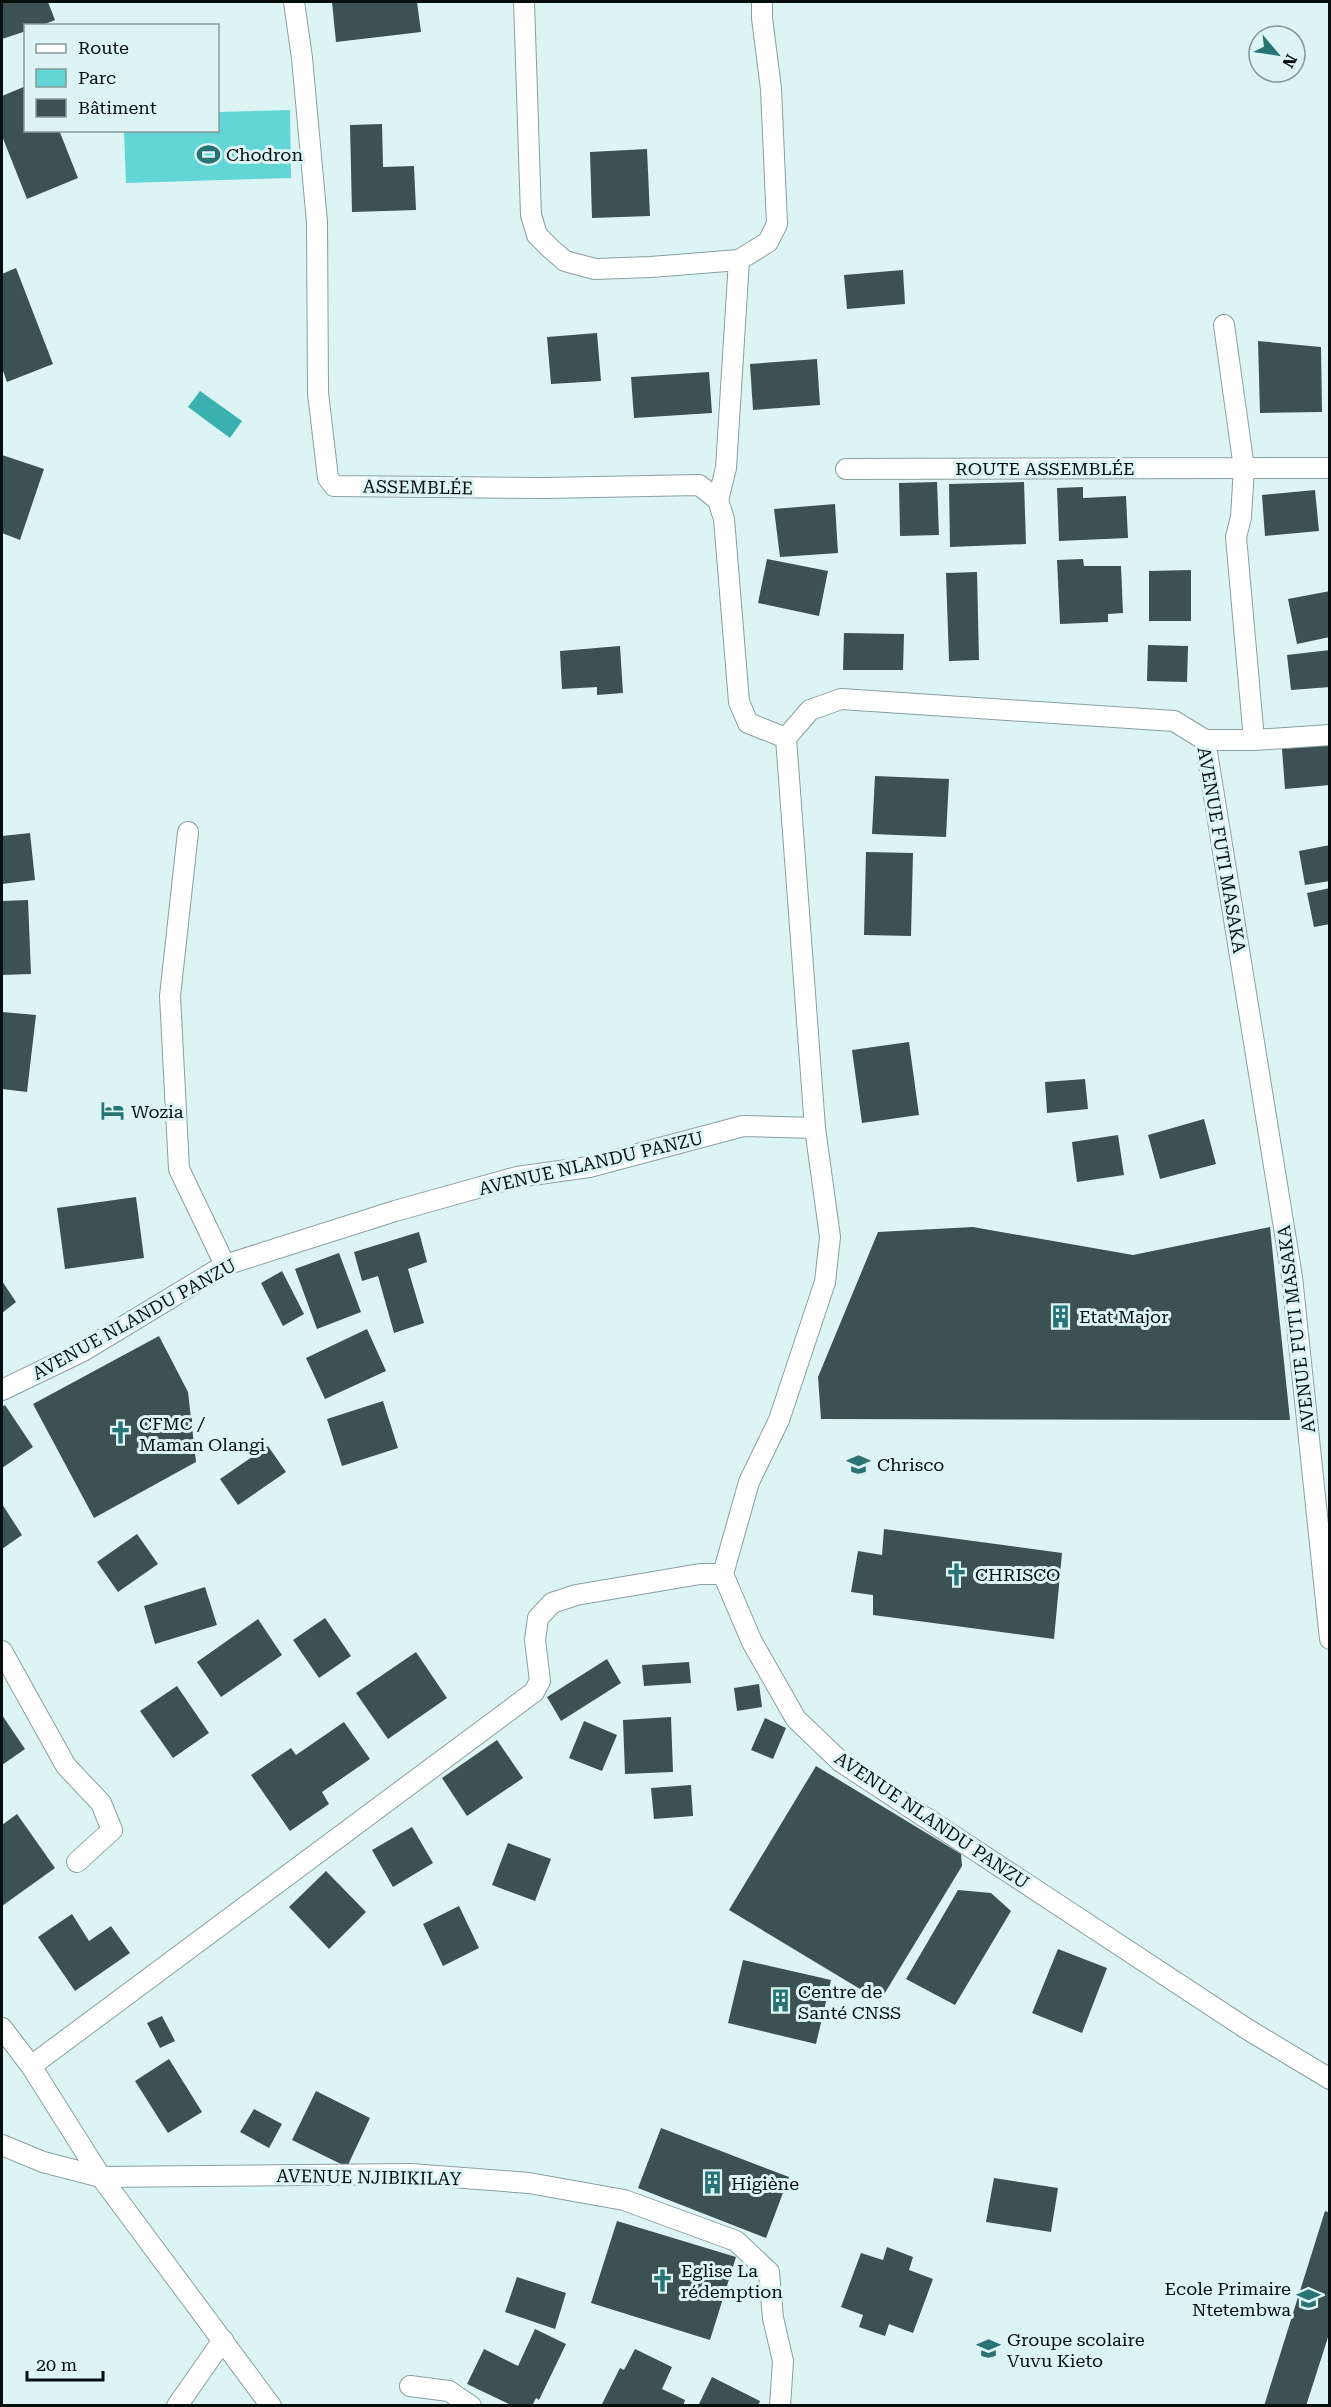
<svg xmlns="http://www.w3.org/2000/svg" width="1331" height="2407" font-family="'Roboto Serif',serif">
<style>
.green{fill:#62d5d6}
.water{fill:#3ab0b1}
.building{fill:#3c5151}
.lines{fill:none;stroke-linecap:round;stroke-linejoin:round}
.minor-casing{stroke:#89a0a0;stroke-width:22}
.minor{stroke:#fff;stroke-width:20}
.labels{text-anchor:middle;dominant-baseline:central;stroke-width:6;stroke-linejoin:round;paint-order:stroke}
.poi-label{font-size:18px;fill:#060e0e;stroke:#dcf5f4;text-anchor:start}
.street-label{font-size:18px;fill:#060e0e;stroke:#dcf5f4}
</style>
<rect width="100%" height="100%" fill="#dcf5f4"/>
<!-- green -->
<path class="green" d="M290,110L291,178L126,183L124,131L218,130V112Z"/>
<!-- water -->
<path class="water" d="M200,391L242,421L230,438L188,407Z"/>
<!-- building -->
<g class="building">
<path d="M2,2H48L55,20L40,26H26V31L2,39Z"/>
<path d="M332,2H417L421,32L336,42Z"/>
<path d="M26,86V130H59L78,178L27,199L2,136V96Z"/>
<path d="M382,124L383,167L414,166L416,210L352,212L350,125Z"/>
<path d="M647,149L650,216L592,218L590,152Z"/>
<path d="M16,268L53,364L7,382L2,368V274Z"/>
<path d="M903,270L905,304L847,309L844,275Z"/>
<path d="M597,333L601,381L551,384L547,337Z"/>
<path d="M1258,341L1321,347L1322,412L1260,413Z"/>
<path d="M817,359L820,405L753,410L750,364Z"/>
<path d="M709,372L712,413L634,418L631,377Z"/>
<path d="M2,455L44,469L20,540L2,533Z"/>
<path d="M937,482L939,535L900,536L899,483Z"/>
<path d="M1024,482L1026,544L950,547L949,484Z"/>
<path d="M1083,487V498L1126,496L1128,538L1059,541L1057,488Z"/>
<path d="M1315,490L1319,531L1265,536L1262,495Z"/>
<path d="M835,504L838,553L780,557L774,509Z"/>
<path d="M767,559L828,571L819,616L758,603Z"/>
<path d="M1083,559L1084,566H1121L1123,613L1108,614V622L1060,624L1057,560Z"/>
<path d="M1191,570V621H1149V571Z"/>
<path d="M977,572L979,660L949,661L946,573Z"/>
<path d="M1330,591V637L1297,644L1288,599Z"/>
<path d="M844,633L904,634L903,670H843Z"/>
<path d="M1148,645L1188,646L1187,682L1147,681Z"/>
<path d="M620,646L623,693L597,695V687L562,689L560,651Z"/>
<path d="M1330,650V687L1291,690L1287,655Z"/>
<path d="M1330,745V785L1285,789L1282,749Z"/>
<path d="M875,776L949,779L946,837L872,834Z"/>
<path d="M30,833L35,880L2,884V836Z"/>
<path d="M1330,845V881L1305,885L1299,851Z"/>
<path d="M866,852L913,853L911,936L864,935Z"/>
<path d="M1330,888V924L1314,927L1307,893Z"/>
<path d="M28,900L31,974L2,975V901Z"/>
<path d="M2,1012L36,1015L27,1092L2,1089Z"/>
<path d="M909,1042L919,1115L862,1123L852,1050Z"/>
<path d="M1085,1079L1088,1109L1047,1113L1045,1082Z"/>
<path d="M1204,1119L1216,1164L1160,1179L1148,1135Z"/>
<path d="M1118,1135L1124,1175L1077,1182L1072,1142Z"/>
<path d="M136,1197L144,1258L65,1269L57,1208Z"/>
<path d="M973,1227L1133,1255L1270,1227L1290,1420L821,1419L818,1377L878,1232Z"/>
<path d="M419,1232L427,1262L408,1269L424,1323L394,1333L378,1276L362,1281L354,1252Z"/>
<path d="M339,1253L361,1312L317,1329L295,1269Z"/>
<path d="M282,1271L304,1314L283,1326L261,1283Z"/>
<path d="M2,1281L16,1302L2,1313Z"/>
<path d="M367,1329L386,1371L325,1399L306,1358Z"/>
<path d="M159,1336L188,1392L196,1462L94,1518L33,1404Z"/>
<path d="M383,1401L398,1448L342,1466L327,1419Z"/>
<path d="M5,1405L33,1447L2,1468V1407Z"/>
<path d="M268,1446L286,1472L238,1505L220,1479Z"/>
<path d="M2,1504L22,1535L2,1549Z"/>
<path d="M884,1529L1062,1553L1054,1639L873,1615V1595L851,1592L858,1551L882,1555Z"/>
<path d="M137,1534L158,1564L118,1592L97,1562Z"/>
<path d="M205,1587L217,1625L155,1644L144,1606Z"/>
<path d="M325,1618L351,1656L319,1678L293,1640Z"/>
<path d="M258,1619L282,1655L221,1697L197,1662Z"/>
<path d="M416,1652L447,1698L388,1739L356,1693Z"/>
<path d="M607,1659L621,1683L561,1721L547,1697Z"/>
<path d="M689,1662L691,1683L644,1686L642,1665Z"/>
<path d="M759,1684L762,1707L737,1711L734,1688Z"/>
<path d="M177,1686L209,1733L173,1758L140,1711Z"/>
<path d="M2,1715L25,1749L2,1765Z"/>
<path d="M671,1717L673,1772L625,1774L623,1720Z"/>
<path d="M765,1718L786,1728L773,1759L751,1750Z"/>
<path d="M584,1721L617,1735L602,1771L569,1758Z"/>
<path d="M344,1722L370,1759L322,1792L329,1804L290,1831L251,1775L291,1748L296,1755Z"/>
<path d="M497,1740L523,1778L467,1816L442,1778Z"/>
<path d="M816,1766L961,1854L962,1866L880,2001L729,1910Z"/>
<path d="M691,1785L693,1816L654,1819L651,1788Z"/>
<path d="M17,1814L55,1868L2,1906V1825Z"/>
<path d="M412,1827L433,1863L393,1887L372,1850Z"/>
<path d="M508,1843L551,1859L535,1901L492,1885Z"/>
<path d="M326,1871L366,1912L329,1949L289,1907Z"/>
<path d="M958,1890L991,1893L1011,1911L955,2005L906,1979Z"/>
<path d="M459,1906L479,1948L443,1966L423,1924Z"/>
<path d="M72,1914L89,1941L111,1926L130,1953L75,1991L38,1937Z"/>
<path d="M1058,1949L1107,1968L1082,2033L1032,2013Z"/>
<path d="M743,1960L831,1980L816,2044L728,2023Z"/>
<path d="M162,2016L175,2041L160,2048L147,2023Z"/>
<path d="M169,2059L202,2112L168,2133L135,2081Z"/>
<path d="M316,2091L370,2118L347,2167L292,2140Z"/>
<path d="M254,2109L282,2124L269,2148L240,2132Z"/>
<path d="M661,2128L789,2177L766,2238L638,2188Z"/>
<path d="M994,2178L1058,2188L1051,2232L986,2222Z"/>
<path d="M1325,2211L1330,2213V2331L1306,2406H1264Z"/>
<path d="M617,2221L736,2257L710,2340L591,2303Z"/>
<path d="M887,2247L913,2257L909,2270L933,2279L913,2333L889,2324L885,2336L859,2327L863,2315L841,2307L861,2253L883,2260Z"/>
<path d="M517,2277L566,2293L555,2329L505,2312Z"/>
<path d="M535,2329L566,2344L539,2400L536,2398L532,2406H513L467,2384L484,2349L518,2366Z"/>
<path d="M635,2349L672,2367L662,2389L685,2400L683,2406H601L620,2368L624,2370Z"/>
<path d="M712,2377L760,2401L758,2406H698Z"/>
</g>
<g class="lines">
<defs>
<g id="minor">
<path d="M294,2L302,58L317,222L318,393L328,478L334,486L545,488L699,485L718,500L724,519L739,702L748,723L786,738"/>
<path d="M524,2L531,215L537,235L551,249L565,261L595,269L651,267L739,260L768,242L777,224L771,89L762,18V2"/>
<path d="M846,469L1244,468L1224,325"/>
<path d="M718,500L726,468L739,260"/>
<path d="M1205,740H1254L1330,735"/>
<path d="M1254,740L1236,537L1241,517L1244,468H1330"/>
<path d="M188,832L170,996L179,1169L225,1265"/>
<path d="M815,1128L786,738L810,710L841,699L1174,721L1205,740L1292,1277L1330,1639"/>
<path d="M2,1390L83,1351L225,1265L395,1211L517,1177L589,1167L743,1126L815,1128L830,1237L825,1282L779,1420L749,1482L723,1574L752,1642L796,1719L841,1762L1247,2029L1330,2079"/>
<path d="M2,1651L66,1766L101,1803L112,1830L77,1862"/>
<path d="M2,2028L31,2066L101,2177L271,2406"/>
<path d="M31,2066L534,1692L540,1681L535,1640L538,1618L552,1603L576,1595L700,1574H723"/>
<path d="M2,2145L43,2162L101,2177L411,2174L529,2183L624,2200L736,2241L769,2272L773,2318L783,2361L780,2406"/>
<path d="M410,2386L449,2391L471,2406"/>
<path d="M177,2406L223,2340"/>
</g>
</defs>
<!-- minor casing -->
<use href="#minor" class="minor-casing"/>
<!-- minor -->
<use href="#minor" class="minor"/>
</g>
<!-- icons -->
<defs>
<symbol id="stadium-bare" viewBox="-9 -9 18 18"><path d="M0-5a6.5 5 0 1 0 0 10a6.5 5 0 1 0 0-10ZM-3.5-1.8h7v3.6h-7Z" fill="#297374" stroke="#dcf5f4" stroke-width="2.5" paint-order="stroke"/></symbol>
<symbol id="hotel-bare" viewBox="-9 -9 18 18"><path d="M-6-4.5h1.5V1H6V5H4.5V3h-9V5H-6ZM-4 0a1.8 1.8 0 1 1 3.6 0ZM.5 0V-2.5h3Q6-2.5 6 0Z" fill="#297374" stroke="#dcf5f4" stroke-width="2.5" paint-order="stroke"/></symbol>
<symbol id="building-bare" viewBox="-9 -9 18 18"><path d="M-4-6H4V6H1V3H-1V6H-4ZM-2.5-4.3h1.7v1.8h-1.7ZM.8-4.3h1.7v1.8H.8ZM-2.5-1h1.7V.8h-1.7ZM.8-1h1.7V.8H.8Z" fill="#297374" stroke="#dcf5f4" stroke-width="2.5" paint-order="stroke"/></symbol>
<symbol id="church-bare" viewBox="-9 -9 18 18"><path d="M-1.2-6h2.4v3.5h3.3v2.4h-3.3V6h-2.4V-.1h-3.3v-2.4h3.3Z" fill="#297374" stroke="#dcf5f4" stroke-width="2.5" paint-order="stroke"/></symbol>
<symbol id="school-bare" viewBox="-9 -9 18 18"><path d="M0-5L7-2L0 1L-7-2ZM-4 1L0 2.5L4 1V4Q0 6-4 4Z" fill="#297374" stroke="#dcf5f4" stroke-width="2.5" paint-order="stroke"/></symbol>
</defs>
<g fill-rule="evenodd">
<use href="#stadium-bare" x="192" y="138" width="33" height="33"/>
<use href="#hotel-bare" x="96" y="1094" width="33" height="33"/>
<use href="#building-bare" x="1044" y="1300" width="33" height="33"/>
<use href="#church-bare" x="104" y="1416" width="33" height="33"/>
<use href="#school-bare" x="842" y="1448" width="33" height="33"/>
<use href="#church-bare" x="940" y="1558" width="33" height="33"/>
<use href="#building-bare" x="764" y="1984" width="33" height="33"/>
<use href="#building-bare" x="696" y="2166" width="33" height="33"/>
<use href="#church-bare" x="646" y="2264" width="33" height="33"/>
<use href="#school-bare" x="1292" y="2282" width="33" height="33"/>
<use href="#school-bare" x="972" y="2332" width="33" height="33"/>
</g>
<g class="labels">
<!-- poi labels -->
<g class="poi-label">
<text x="226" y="154">Chodron</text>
<text x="131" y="1111">Wozia</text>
<text x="1079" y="1316">Etat Major</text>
<text x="139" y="1423">CFMC /<tspan x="139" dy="21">Maman Olangi</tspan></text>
<text x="877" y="1464">Chrisco</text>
<text x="975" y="1574">CHRISCO</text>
<text x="798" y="1991">Centre de<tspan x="798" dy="21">Santé CNSS</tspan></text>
<text x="731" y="2183">Higiène</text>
<text x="681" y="2270">Eglise La<tspan x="681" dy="21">rédemption</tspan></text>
<text x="1291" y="2288" text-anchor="end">Ecole Primaire<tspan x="1291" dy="21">Ntetembwa</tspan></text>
<text x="1007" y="2339">Groupe scolaire<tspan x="1007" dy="21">Vuvu Kieto</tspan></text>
</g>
<!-- street labels -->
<g class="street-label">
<text x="1045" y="468">ROUTE ASSEMBLÉE</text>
<text transform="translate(418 487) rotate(1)">ASSEMBLÉE</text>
<text transform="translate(1222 850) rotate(80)">AVENUE FUTI MASAKA</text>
<text transform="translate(591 1163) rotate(-13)">AVENUE NLANDU PANZU</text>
<text transform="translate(134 1319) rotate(-29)">AVENUE NLANDU PANZU</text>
<text transform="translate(1296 1329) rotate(-97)">AVENUE FUTI MASAKA</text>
<text transform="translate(932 1820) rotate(34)">AVENUE NLANDU PANZU</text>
<text transform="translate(369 2177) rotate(1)">AVENUE NJIBIKILAY</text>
</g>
</g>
<!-- border -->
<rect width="1331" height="2407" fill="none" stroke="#060e0e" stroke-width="6"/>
<!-- legend -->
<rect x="24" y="24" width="195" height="108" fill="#dcf5f4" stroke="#869998" stroke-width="1.5"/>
<rect x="36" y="44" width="30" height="9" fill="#ffffff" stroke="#869998" stroke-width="1.5"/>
<text x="78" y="54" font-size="18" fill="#060e0e">Route</text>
<rect x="36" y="69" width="30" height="18" fill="#62d5d6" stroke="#869998" stroke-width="1.5"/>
<text x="78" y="84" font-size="18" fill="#060e0e">Parc</text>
<rect x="36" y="99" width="30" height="18" fill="#3c5151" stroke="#869998" stroke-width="1.5"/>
<text x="78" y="114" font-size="18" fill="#060e0e">Bâtiment</text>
<!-- north arrow -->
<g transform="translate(1277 54) rotate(119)"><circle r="28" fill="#dcf5f4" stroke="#869998" stroke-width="1.5"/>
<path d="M0-4.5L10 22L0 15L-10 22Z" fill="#297374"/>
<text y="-9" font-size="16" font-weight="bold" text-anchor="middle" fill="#060e0e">N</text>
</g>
<!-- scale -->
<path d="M27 2371v9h76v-9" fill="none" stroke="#060e0e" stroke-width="3"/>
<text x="36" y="2371" font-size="18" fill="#060e0e" stroke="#dcf5f4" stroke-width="4.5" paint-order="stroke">20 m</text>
</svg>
